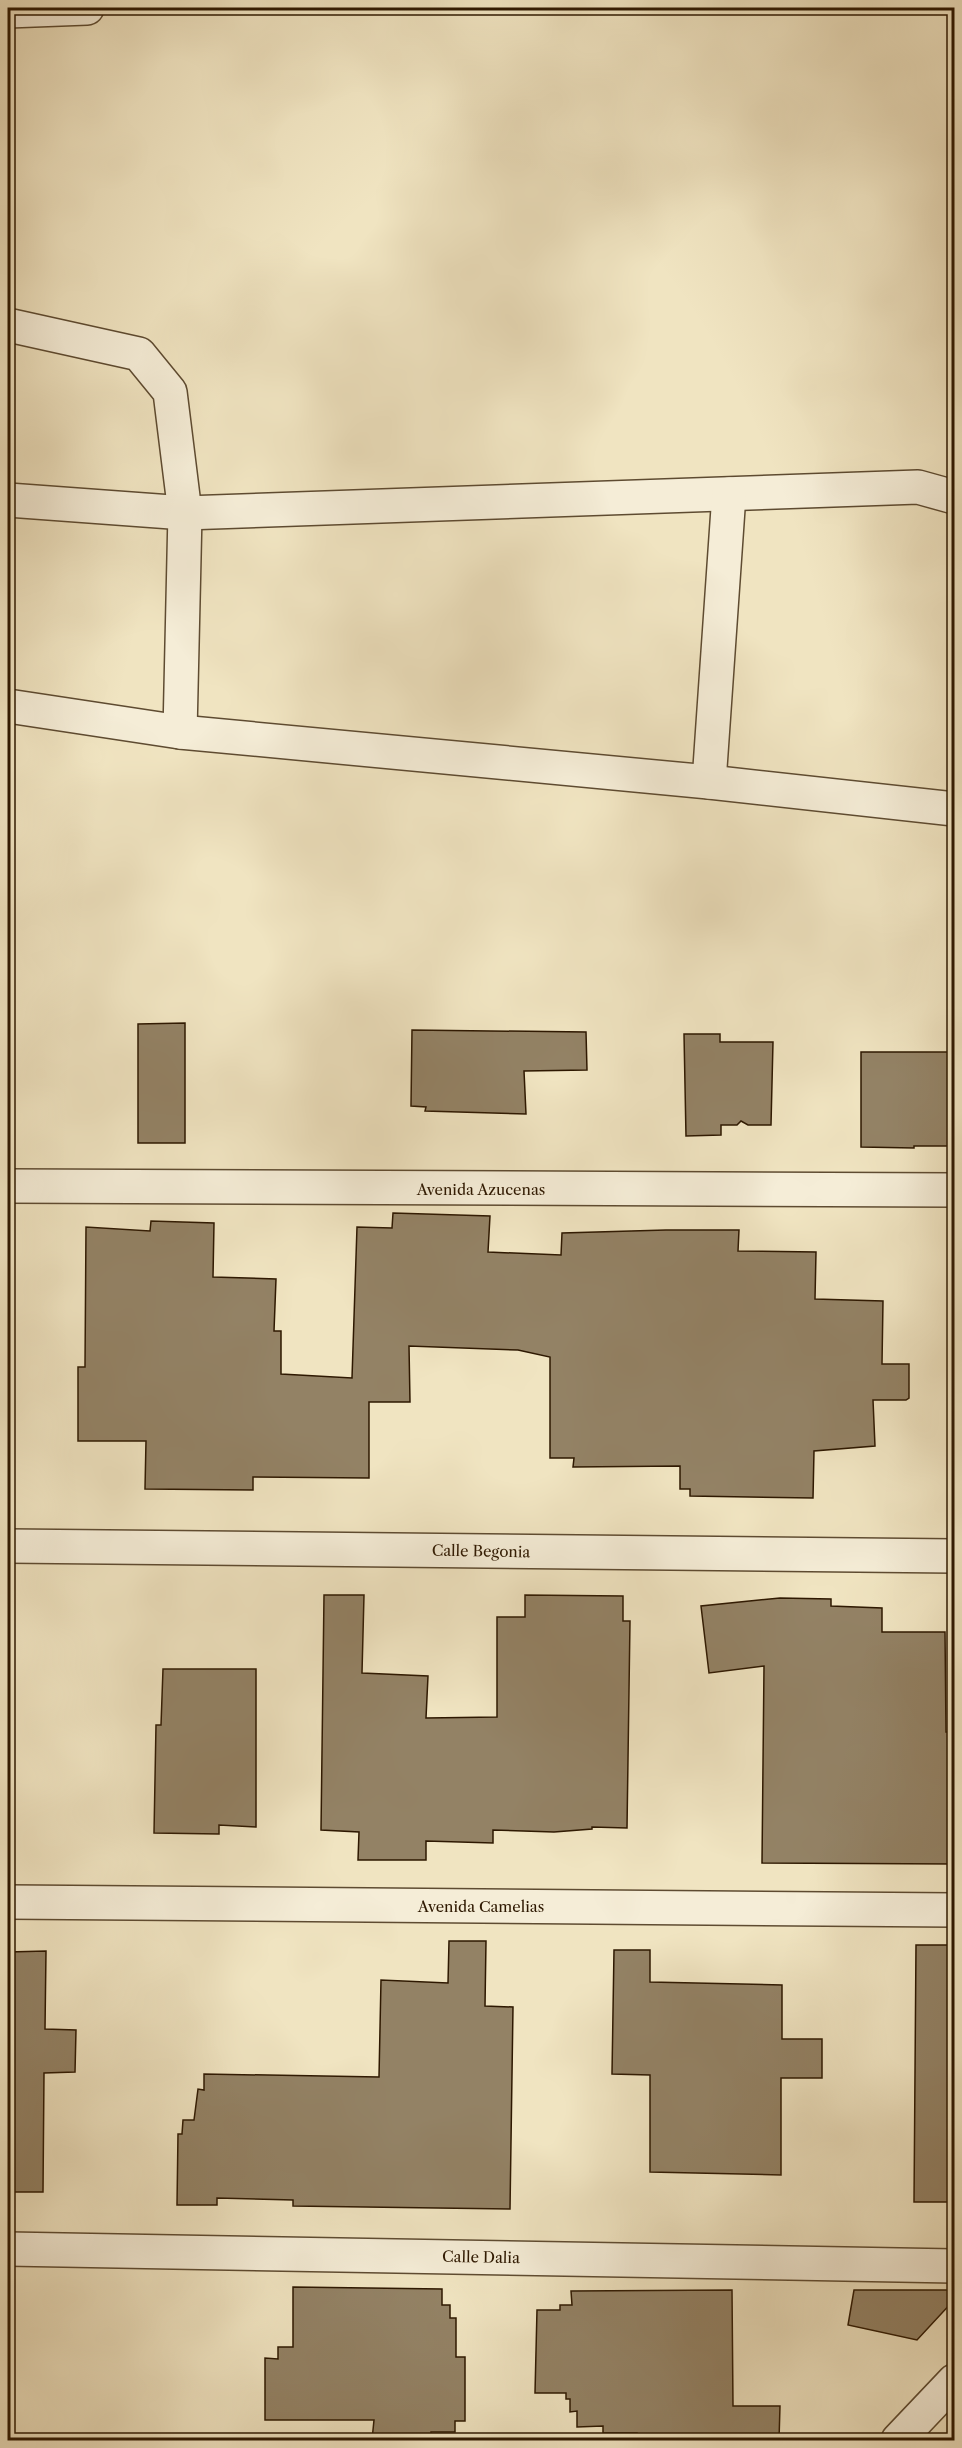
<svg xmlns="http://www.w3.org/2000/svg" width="962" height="2448" font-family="'Libre Caslon Text',serif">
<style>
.building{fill:#938265;stroke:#2e1801;stroke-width:1.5}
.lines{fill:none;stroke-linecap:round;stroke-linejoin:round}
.minor-casing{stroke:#5e4b31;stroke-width:36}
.minor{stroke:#f5edd7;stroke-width:33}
.labels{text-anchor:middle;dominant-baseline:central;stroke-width:4.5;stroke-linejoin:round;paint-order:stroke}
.street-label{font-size:15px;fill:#2e1801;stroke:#f5edd7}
</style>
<rect width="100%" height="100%" fill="#f0e4c1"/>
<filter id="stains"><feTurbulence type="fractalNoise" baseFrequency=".00333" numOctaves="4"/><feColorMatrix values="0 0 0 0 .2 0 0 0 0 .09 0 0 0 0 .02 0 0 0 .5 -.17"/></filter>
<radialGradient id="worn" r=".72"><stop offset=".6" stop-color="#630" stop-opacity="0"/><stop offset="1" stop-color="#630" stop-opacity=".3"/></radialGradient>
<!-- building -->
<g class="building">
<path d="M185,1023V1143H138V1024Z"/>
<path d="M412,1030L586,1032L587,1070L524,1071L526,1114L425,1111L426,1107L411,1106Z"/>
<path d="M684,1034H720V1042H773L771,1125H748L741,1121L737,1125H721V1135L686,1136Z"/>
<path d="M861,1052H954V1146H914V1148L861,1147Z"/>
<path d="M393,1213L490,1216L488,1252L561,1255L562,1233L666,1230H739L738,1251L816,1252L815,1299L883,1301L882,1364H909V1398L906,1400H873L875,1446L814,1451L813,1498L690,1496V1489H680V1466L573,1467L574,1458H550V1357L518,1350L409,1346L410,1402H369V1478L253,1477V1490L145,1489L146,1441H78V1367H85L86,1227L150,1231L151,1221L214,1223L213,1277L276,1279L274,1331H281V1374L352,1378L357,1227L392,1228Z"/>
<path d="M324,1595H364L362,1673L428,1676L426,1718L497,1717V1617H525V1595L623,1596V1621H630L627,1828L592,1827V1829L554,1832L493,1830V1843L426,1841V1860H358L359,1832L321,1830Z"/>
<path d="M780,1598L831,1599V1606L882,1608V1632H945L946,1732H954V1864L762,1863L764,1666L709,1673L701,1606Z"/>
<path d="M163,1669H256V1827L219,1825V1834L154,1833L156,1725H161Z"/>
<path d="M449,1941H486L485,2006L513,2007L510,2209L293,2206V2200L217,2198V2205H177L178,2134H182L183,2120H194L198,2089L204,2090V2074L379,2077L381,1980L448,1983Z"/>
<path d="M916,1945H954V2202H914Z"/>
<path d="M614,1950H650V1982L782,1985V2039H822V2078H781V2175L650,2172V2075L612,2074Z"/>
<path d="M46,1951L45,2029L76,2030L75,2072L44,2073L43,2192H8V1952Z"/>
<path d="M293,2287L442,2289V2305H450V2318H456V2357H465V2421H455V2432H431V2440H372L374,2420H265V2358L278,2359V2347H293Z"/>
<path d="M732,2290L733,2406H780L779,2440H637V2433H603V2426L577,2427V2411L570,2412V2399H566V2393H535L537,2310H560V2305H572L571,2291Z"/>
<path d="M854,2290H954V2300L917,2340L848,2325Z"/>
</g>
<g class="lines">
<defs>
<g id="minor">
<path d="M8,11L87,8"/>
<path d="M8,325L139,354L170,392L185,513L180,732"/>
<path d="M8,500L185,513L918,487L954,497"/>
<path d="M8,706L180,732L709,782L954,809"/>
<path d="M709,782L729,494"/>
<path d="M8,1186L954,1190"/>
<path d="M8,1546L954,1556"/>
<path d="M8,1902L954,1910"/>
<path d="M8,2249L954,2266"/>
<path d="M898,2440L954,2381"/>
</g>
</defs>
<!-- minor casing -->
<use href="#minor" class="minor-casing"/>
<!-- minor -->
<use href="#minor" class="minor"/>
</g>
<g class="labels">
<!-- street labels -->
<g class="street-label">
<text x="481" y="1189">Avenida Azucenas</text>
<text transform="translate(481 1551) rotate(1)">Calle Begonia</text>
<text x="481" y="1906">Avenida Camelias</text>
<text transform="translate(481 2257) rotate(1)">Calle Dalia</text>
</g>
</g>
<!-- margin -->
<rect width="962" height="2448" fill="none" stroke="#f0e4c1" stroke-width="30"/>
<rect x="9" y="9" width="944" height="2430" fill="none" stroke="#2e1801" stroke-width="3"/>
<rect x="15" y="15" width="932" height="2418" fill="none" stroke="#2e1801" stroke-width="1.5"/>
<rect width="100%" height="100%" filter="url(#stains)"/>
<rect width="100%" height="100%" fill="url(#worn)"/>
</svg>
